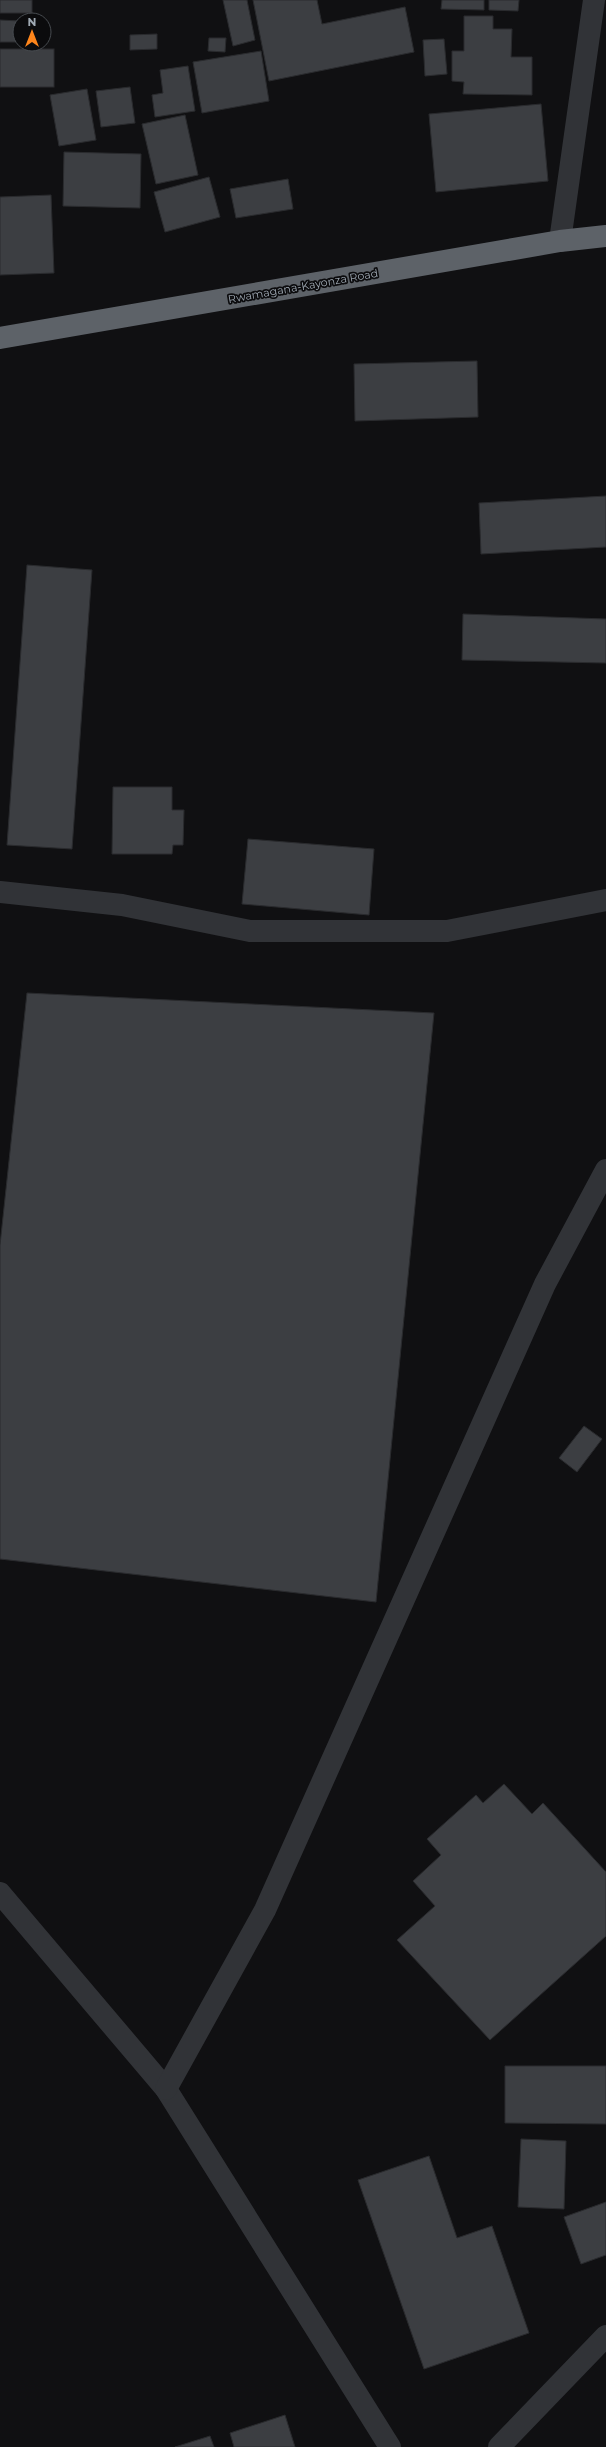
<svg xmlns="http://www.w3.org/2000/svg" width="606" height="2447" font-family="Montserrat,sans-serif">
<style>
.building{fill:#3c3e42;stroke:#2a2b2e}
.lines{fill:none;stroke-linecap:round;stroke-linejoin:round}
.street{stroke:#313337;stroke-width:22}
.highway{stroke:#5d6268;stroke-width:22}
.labels{text-anchor:middle;dominant-baseline:central;stroke-width:3.5;stroke-linejoin:round;paint-order:stroke}
.street-label{font-size:11px;fill:#a0aab4;stroke:#0b0b0d}
</style>
<rect width="100%" height="100%" fill="#101012"/>
<!-- building -->
<g class="building">
<rect x="0" y="0" width="32" height="13"/>
<path d="M223,0H247L255,40L233,46Z"/>
<path d="M253,0H317L322,24L405,7L414,52L269,81Z"/>
<path d="M442,0H484V10L441,9Z"/>
<path d="M489,0H519L518,11L489,10Z"/>
<path d="M464,16H493V29H512L511,57H532V95L463,94L464,82L452,81V51H464Z"/>
<path d="M0,20L20,21V42H0Z"/>
<path d="M157,34V49L130,50V35Z"/>
<path d="M209,38H226L225,52L208,51Z"/>
<path d="M444,39L447,74L425,76L423,40Z"/>
<rect x="0" y="49" width="54" height="38"/>
<path d="M261,51L269,101L202,113L193,62Z"/>
<path d="M188,66L195,111L155,117L152,95L163,93L160,70Z"/>
<path d="M130,87L135,123L101,127L96,91Z"/>
<path d="M87,89L96,140L59,146L50,95Z"/>
<path d="M541,104L548,181L436,192L429,114Z"/>
<path d="M185,115L198,175L156,184L142,124Z"/>
<path d="M64,152L141,154L140,208L63,206Z"/>
<path d="M209,177L220,217L165,232L154,192Z"/>
<path d="M288,179L293,209L236,218L230,189Z"/>
<path d="M51,195L54,273L0,275V197Z"/>
<path d="M477,361L478,417L355,421L354,364Z"/>
<path d="M606,496V547L481,554L479,503Z"/>
<path d="M27,565L92,570L72,849L7,845Z"/>
<path d="M463,614L606,619V663L462,660Z"/>
<path d="M113,787H172V810H184L183,845H173L172,854H112Z"/>
<path d="M248,839L374,849L369,915L242,904Z"/>
<path d="M27,993L434,1013L376,1602L0,1559V1245Z"/>
<path d="M584,1426L602,1439L577,1472L559,1458Z"/>
<path d="M504,1784L532,1814L543,1803L606,1872V1936L490,2040L397,1940L435,1906L413,1881L441,1855L427,1839L476,1795L483,1803Z"/>
<path d="M505,2066H606V2124L505,2123Z"/>
<path d="M521,2139L566,2141L564,2209L518,2207Z"/>
<path d="M429,2156L457,2238L492,2226L529,2333L424,2369L358,2180Z"/>
<path d="M606,2202V2255L581,2264L564,2217Z"/>
<path d="M285,2415L295,2447H234L230,2433Z"/>
<path d="M210,2436L214,2447H175Z"/>
</g>
<g class="lines">
<!-- street -->
<g class="street">
<path d="M560,241L594,0"/>
<path d="M0,892L122,905L250,931H447L606,900"/>
<path d="M0,1893L166,2089L390,2447"/>
<path d="M166,2089L265,1910L545,1284L606,1170"/>
<path d="M499,2447L606,2336"/>
</g>
<!-- highway -->
<path class="highway" d="M0,338L560,241L606,236"/>
</g>
<g class="labels">
<!-- street labels -->
<g class="street-label">
<text transform="translate(303 286) rotate(-10)">Rwamagana-Kayonza Road</text>
</g>
</g>
<!-- north arrow -->
<g transform="translate(32 32)"><circle r="19" fill="#0b0b0d" stroke="#474b50"/>
<path d="M0-3L7 15L0 10L-7 15Z" fill="#fe851b"/>
<text y="-6" font-size="11" font-weight="bold" text-anchor="middle" fill="#a0aab4">N</text>
</g>
</svg>
